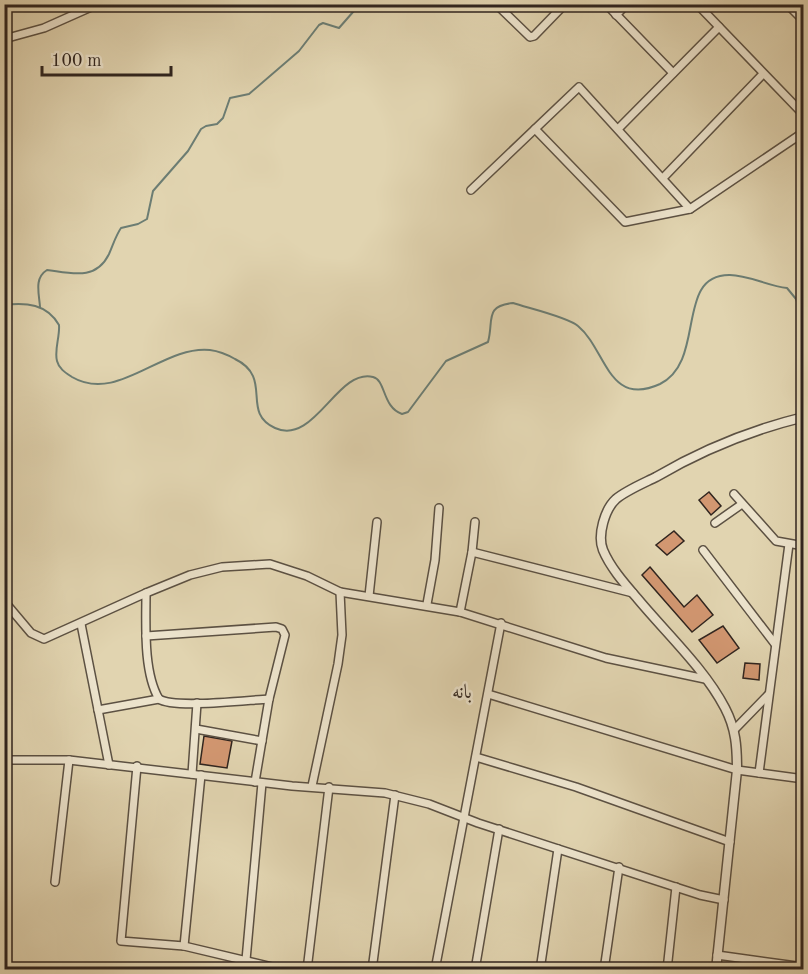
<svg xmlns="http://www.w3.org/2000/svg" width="808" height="974" font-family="'Old Standard TT',Amiri,serif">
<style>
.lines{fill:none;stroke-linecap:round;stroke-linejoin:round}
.stream{stroke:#6c7d73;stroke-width:2}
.building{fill:#d29771;stroke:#30251f;stroke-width:1.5}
.minor-casing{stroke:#5c5143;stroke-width:10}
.tertiary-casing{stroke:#5c5143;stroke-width:11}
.minor{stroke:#ece3cc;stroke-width:7}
.tertiary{stroke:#ece3cc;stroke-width:8}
.labels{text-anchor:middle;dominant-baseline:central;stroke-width:5;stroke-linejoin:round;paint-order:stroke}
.neighbourhood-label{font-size:20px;fill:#30251f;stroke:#ece3cc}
</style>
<rect width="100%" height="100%" fill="#e1d4b0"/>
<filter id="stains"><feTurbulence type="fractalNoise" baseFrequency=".00333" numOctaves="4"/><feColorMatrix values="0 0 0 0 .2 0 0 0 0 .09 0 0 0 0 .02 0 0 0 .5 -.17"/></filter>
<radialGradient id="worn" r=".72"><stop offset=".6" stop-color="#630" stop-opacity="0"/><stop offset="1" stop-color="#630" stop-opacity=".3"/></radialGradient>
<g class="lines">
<!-- stream -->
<g class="stream">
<path d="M4,305C26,302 47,304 59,325C60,337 54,350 57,361C59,369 66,373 72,377C118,404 162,345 210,350C218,351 228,355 235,359C274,378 240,412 275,428C315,446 337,368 373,377C386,380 382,407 402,414L408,412L446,361L488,342C494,320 484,306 513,303C528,308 568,317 578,326C606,349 608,408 660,384C707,361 674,274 730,275C748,275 768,286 787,288L796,299L804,321"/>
<path d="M40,307C39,293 34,278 47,270C71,273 96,281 109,254C113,245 116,235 121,228L138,224L147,219L153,191L188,151L201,129L206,126L217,124L223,118L230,98L249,94L299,51L319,25L323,23L339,28L360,4"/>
</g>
</g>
<!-- building -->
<g class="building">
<path d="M709,492L721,506L711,515L699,500Z"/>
<path d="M674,531L684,541L667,555L656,545Z"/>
<path d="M650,567L684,607L697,595L713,615L692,632L642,575Z"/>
<path d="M723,626L739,648L717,663L699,640Z"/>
<path d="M745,663L760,664L759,680L743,678Z"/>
<path d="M204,736L232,741L227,768L200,764Z"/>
</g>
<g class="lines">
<defs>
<g id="minor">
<path d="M496,4L530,37L534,36L565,4"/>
<path d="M606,4L673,73"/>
<path d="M697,4L804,115"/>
<path d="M787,4L804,21"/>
<path d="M616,15L627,4"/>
<path d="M4,39L44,28L98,4"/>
<path d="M535,129L625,222L690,209L804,132"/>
<path d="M618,129L719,27"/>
<path d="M663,178L763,74"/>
<path d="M471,190L579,87L690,209"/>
<path d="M734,494L776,541L804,546"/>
<path d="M715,523L742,504"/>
<path d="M703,550L775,644"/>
<path d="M472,552L633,593"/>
<path d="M146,593L190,575L222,567L270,564L307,576L340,592L460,612L606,658L705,679"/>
<path d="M369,596L377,522"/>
<path d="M4,601L31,633L44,639L146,593C146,624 143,672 159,699C174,709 248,700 269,699"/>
<path d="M427,604L435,560L439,508"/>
<path d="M460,612L472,552L475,522"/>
<path d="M81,624L109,765"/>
<path d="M146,636L276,627L282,629L285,635L269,699L255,782"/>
<path d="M488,694L737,770L804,779"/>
<path d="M98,710L159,699"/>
<path d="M196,729L262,741"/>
<path d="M734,730L768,695"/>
<path d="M476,757L576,787L730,842"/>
<path d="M4,760H69L292,786L385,793L429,804L478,823L700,895L724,900"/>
<path d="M137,766L121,941L184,946L285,970"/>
<path d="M759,773L789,544"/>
<path d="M192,774L197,703"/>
<path d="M312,786L338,664L342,635L340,592"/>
<path d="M55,882L69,760"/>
<path d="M184,946L201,775"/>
<path d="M717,955L804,967"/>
<path d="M246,960L262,783"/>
<path d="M307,970L329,787"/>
<path d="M372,970L395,795"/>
<path d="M435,970L501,623"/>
<path d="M475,970L499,829"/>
<path d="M540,970L558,849"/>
<path d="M604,970L619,867"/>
<path d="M667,970L676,887"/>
</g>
<path id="tertiary" d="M716,970L737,770C737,747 736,729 725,708C704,668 666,633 637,598C624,583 610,567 603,550C597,535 605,509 616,499C627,490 644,483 656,477C702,450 751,430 804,417"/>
</defs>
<!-- minor casing -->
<use href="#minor" class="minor-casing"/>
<!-- tertiary casing -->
<use href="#tertiary" class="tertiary-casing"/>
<!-- minor -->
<use href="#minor" class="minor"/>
<!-- tertiary -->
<use href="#tertiary" class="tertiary"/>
</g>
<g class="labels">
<!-- neighbourhood labels -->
<g class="neighbourhood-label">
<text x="462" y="693">بانە</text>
</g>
</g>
<!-- margin -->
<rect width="808" height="974" fill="none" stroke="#e1d4b0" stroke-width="24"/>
<rect x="6" y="6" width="796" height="962" fill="none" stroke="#30251f" stroke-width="3"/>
<rect x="12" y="12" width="784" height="950" fill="none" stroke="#30251f" stroke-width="1.5"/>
<!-- scale -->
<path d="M42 66v9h129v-9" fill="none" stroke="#30251f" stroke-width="3"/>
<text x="51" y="66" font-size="18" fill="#30251f" stroke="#ece3cc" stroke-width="4.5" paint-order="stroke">100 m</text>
<rect width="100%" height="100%" filter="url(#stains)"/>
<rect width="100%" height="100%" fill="url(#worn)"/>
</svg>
